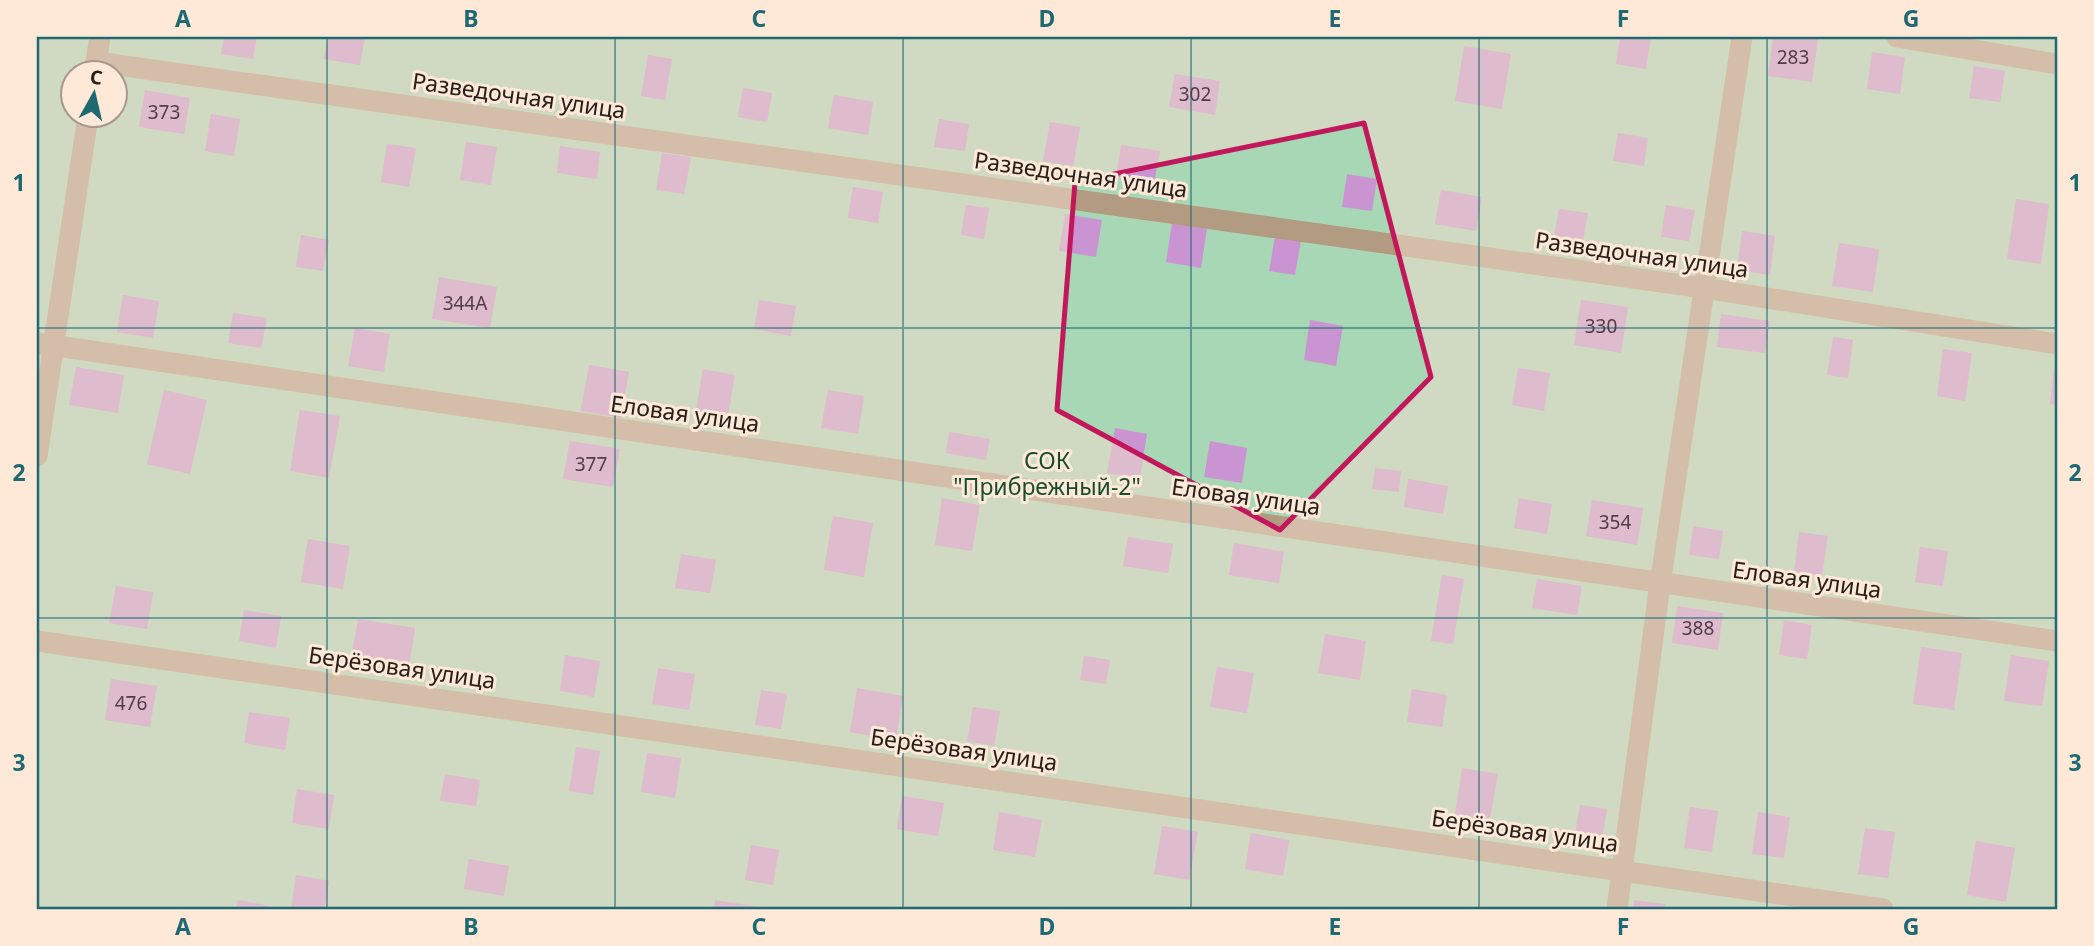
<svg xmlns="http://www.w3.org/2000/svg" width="2094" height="946" font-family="'Noto Sans',sans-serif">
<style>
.green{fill:#a8d7b5;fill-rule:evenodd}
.building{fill:#ca94d2}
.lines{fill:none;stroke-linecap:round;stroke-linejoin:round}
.street{stroke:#b29b80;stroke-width:21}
.marked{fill:none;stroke:#c2185b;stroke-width:5;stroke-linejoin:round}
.grid{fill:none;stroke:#1e6972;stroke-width:2;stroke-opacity:0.55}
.labels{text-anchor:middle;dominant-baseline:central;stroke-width:6;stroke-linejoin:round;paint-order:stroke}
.number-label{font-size:19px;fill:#503d48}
.street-label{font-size:23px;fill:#28201a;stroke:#fee8d8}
.park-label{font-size:23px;fill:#164e2d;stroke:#fee8d8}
.neatline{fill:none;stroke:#1e6972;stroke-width:2.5}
.grid-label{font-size:23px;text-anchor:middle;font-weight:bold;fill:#1e6972}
</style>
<rect width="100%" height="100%" fill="#f1dbcb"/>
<!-- green -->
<path class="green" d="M37,37H2057V909H37ZM74,74H116V116H74Z"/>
<!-- building -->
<g class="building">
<path d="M224,37H257L253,59L221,54Z"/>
<path d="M328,37H365L360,65L324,59Z"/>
<path d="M1620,37H1651L1646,69L1616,64Z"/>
<path d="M1773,37L1818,39L1812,82L1768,76Z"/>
<path d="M1464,46L1511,54L1502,109L1455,101Z"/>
<path d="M1872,52L1905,57L1900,94L1867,89Z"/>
<path d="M648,55L672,59L665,100L641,96Z"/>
<path d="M1974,66L2005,71L2000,102L1969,98Z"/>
<path d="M1175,74L1220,81L1215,115L1169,107Z"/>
<path d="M743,88L772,93L767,122L738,117Z"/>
<path d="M145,90L190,98L184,134L139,127Z"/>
<path d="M834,95L873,102L868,135L828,128Z"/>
<path d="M211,114L240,119L234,156L205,151Z"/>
<path d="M939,119L969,124L965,151L934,147Z"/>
<path d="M1050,122L1080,127L1073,166L1043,161Z"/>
<path d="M1618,133L1648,138L1644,166L1613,161Z"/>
<path d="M466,142L497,147L491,185L460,180Z"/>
<path d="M387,144L416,148L409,187L381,182Z"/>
<path d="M1121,145L1160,151L1154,183L1116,177Z"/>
<path d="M560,146L600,152L597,179L557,173Z"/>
<path d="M662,153L691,157L684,194L656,190Z"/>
<path d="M1347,174L1377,179L1372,211L1342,207Z"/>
<path d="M853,187L883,192L878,223L848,218Z"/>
<path d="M1441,190L1482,197L1476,231L1435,224Z"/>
<path d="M2016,199L2049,204L2041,264L2007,259Z"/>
<path d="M966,205L989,208L984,239L961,235Z"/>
<path d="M1666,205L1695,210L1689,241L1661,237Z"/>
<path d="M1559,209L1588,213L1583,241L1554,237Z"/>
<path d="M1065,214L1102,220L1096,257L1059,251Z"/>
<path d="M1172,223L1207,229L1201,268L1166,262Z"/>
<path d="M1742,231L1775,236L1770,275L1737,270Z"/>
<path d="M301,235L329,240L323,271L296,267Z"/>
<path d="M1275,237L1301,241L1295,275L1269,271Z"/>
<path d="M1839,243L1879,249L1873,292L1832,286Z"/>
<path d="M439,277L497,287L490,328L432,319Z"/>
<path d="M123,295L159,301L153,338L117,332Z"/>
<path d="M759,300L796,306L791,336L754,329Z"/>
<path d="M1581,300L1628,307L1621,353L1574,345Z"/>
<path d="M233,313L267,318L261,348L228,343Z"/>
<path d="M1721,314L1770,321L1765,353L1717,347Z"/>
<path d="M1310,320L1343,326L1336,366L1304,360Z"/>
<path d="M355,328L390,334L384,372L348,366Z"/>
<path d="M1833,337L1853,340L1848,378L1827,375Z"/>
<path d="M1943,349L1972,353L1965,401L1937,396Z"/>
<path d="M589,365L629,372L621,418L581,411Z"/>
<path d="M76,367L124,375L118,413L69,405Z"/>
<path d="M1518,368L1550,373L1544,411L1512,405Z"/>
<path d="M2054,368L2057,369V405L2050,404Z"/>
<path d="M703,369L735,375L727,421L695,416Z"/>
<path d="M164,390L207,400L190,474L147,464Z"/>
<path d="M828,390L864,396L858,434L821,428Z"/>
<path d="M300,410L340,416L329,478L290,471Z"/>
<path d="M1115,428L1147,434L1140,478L1107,473Z"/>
<path d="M949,432L990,439L986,460L946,453Z"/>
<path d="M570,441L620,449L613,487L563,479Z"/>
<path d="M1210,441L1247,448L1242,483L1204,477Z"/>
<path d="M1375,468L1401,471L1399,492L1372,489Z"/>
<path d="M1408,479L1448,486L1443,514L1404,507Z"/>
<path d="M942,498L980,505L972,551L935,545Z"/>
<path d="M1519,498L1552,504L1547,534L1514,528Z"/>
<path d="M1592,500L1643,508L1637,545L1586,536Z"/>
<path d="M833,516L873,523L864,577L824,570Z"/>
<path d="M1693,526L1723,531L1719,559L1689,555Z"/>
<path d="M1799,532L1828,536L1822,576L1794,572Z"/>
<path d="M1128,537L1173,544L1168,573L1123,566Z"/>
<path d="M308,539L350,546L343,589L301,582Z"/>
<path d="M1234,543L1284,552L1279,583L1229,575Z"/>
<path d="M1920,547L1948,551L1943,586L1915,582Z"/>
<path d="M681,554L716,560L710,593L675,588Z"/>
<path d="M1442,575L1464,579L1453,644L1431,641Z"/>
<path d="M1537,579L1582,586L1577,615L1532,608Z"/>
<path d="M116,586L153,592L147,629L109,623Z"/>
<path d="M1677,606L1723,613L1718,650L1672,643Z"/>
<path d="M244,610L281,616L276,648L239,641Z"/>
<path d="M358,619L415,628L408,673L350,664Z"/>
<path d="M1784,620L1812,625L1807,659L1779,655Z"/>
<path d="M1325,634L1366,641L1360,680L1318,673Z"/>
<path d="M1921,647L1962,653L1954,710L1913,704Z"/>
<path d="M565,655L600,661L594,697L560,691Z"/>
<path d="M2011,655L2049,661L2042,706L2004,701Z"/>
<path d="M1084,656L1110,660L1106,684L1080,680Z"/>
<path d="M1217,667L1254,673L1247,713L1210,707Z"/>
<path d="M658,668L695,674L689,710L652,704Z"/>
<path d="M111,679L157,686L150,727L105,720Z"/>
<path d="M857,688L903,696L896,740L850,732Z"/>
<path d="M1412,689L1447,695L1442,727L1407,722Z"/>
<path d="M761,690L787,694L781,729L755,725Z"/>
<path d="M973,707L1000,711L994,746L967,741Z"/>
<path d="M249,712L290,718L285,750L244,743Z"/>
<path d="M576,747L600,751L593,795L569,791Z"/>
<path d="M647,753L681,758L675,798L641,792Z"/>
<path d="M1462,768L1498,774L1490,820L1455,814Z"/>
<path d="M445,774L480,780L476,806L440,801Z"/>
<path d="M297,789L334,795L329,829L292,823Z"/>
<path d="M902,796L944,803L938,836L897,829Z"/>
<path d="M1580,805L1607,809L1601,845L1574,840Z"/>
<path d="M1690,807L1718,811L1712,852L1684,848Z"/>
<path d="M999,812L1042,820L1035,857L993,850Z"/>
<path d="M1758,812L1790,817L1784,858L1752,854Z"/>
<path d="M1162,826L1198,832L1189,880L1154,874Z"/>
<path d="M1865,828L1895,832L1888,878L1858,874Z"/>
<path d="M1251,833L1289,840L1283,876L1245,869Z"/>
<path d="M1976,841L2015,848L2006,902L1967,895Z"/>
<path d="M751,845L779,850L773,885L745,880Z"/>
<path d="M469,859L509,866L504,896L464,889Z"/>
<path d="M296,875L329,881L325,909H291Z"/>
<path d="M238,900L270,906L269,909H236Z"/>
<path d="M715,900L765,908V909H714Z"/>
<path d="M1634,900L1665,904L1664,909H1633Z"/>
</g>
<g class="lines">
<!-- street -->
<g class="street">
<path d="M1897,37L2057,64"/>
<path d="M96,62L1704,288L2057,344"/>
<path d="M94,74L100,37"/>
<path d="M37,343L2057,641"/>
<path d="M37,456L88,116"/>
<path d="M37,641L1883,909"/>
<path d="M1617,909L1660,584L1742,37"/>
</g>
</g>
<!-- marked area -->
<path d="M0 0H2094V946H0ZM1364,123L1431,377L1280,530L1057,410L1075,182Z" fill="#f1dbcb" fill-opacity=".55" fill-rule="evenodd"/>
<path class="marked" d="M1364,123L1431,377L1280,530L1057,410L1075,182Z"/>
<!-- grid -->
<path class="grid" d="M327,37V909M615,37V909M903,37V909M1191,37V909M1479,37V909M1767,37V909M37,328H2057M37,618H2057"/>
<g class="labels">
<!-- number labels -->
<g class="number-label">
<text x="1793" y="57">283</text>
<text x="1195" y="94">302</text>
<text x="164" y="112">373</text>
<text x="465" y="303">344А</text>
<text x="1601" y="326">330</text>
<text x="591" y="464">377</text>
<text x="1615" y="522">354</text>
<text x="1698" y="628">388</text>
<text x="131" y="703">476</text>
</g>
<!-- street labels -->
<g class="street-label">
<text transform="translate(519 95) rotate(8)">Разведочная улица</text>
<text transform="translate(1081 174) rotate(8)">Разведочная улица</text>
<text transform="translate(1642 254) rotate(8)">Разведочная улица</text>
<text transform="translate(685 413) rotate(8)">Еловая улица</text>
<text transform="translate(1246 496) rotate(8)">Еловая улица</text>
<text transform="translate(1807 579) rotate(8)">Еловая улица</text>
<text transform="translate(402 667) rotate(8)">Берёзовая улица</text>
<text transform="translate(964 749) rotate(8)">Берёзовая улица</text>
<text transform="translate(1525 830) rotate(8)">Берёзовая улица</text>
</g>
<!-- park labels -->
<g class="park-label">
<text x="1047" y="460">СОК<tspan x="1047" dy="26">"Прибрежный-2"</tspan></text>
</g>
</g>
<!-- border -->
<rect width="2094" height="946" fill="none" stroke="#fee8d8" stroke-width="77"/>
<!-- north arrow -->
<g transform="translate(94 94) rotate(8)"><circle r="33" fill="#fee8d8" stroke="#a8988c" stroke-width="2"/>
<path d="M0-5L12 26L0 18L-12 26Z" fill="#1e6972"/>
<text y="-10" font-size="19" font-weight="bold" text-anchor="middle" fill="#28201a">С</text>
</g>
<rect x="38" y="38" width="2018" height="870" class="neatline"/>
<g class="grid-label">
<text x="183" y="27">A</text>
<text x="471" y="27">B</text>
<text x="759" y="27">C</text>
<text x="1047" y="27">D</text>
<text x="1335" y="27">E</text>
<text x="1623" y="27">F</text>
<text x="1911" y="27">G</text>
<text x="19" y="191">1</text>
<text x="2075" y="191">1</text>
<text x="19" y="481">2</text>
<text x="2075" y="481">2</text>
<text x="19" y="771">3</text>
<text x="2075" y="771">3</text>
<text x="183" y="935">A</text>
<text x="471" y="935">B</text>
<text x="759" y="935">C</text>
<text x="1047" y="935">D</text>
<text x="1335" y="935">E</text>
<text x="1623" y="935">F</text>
<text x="1911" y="935">G</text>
</g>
</svg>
